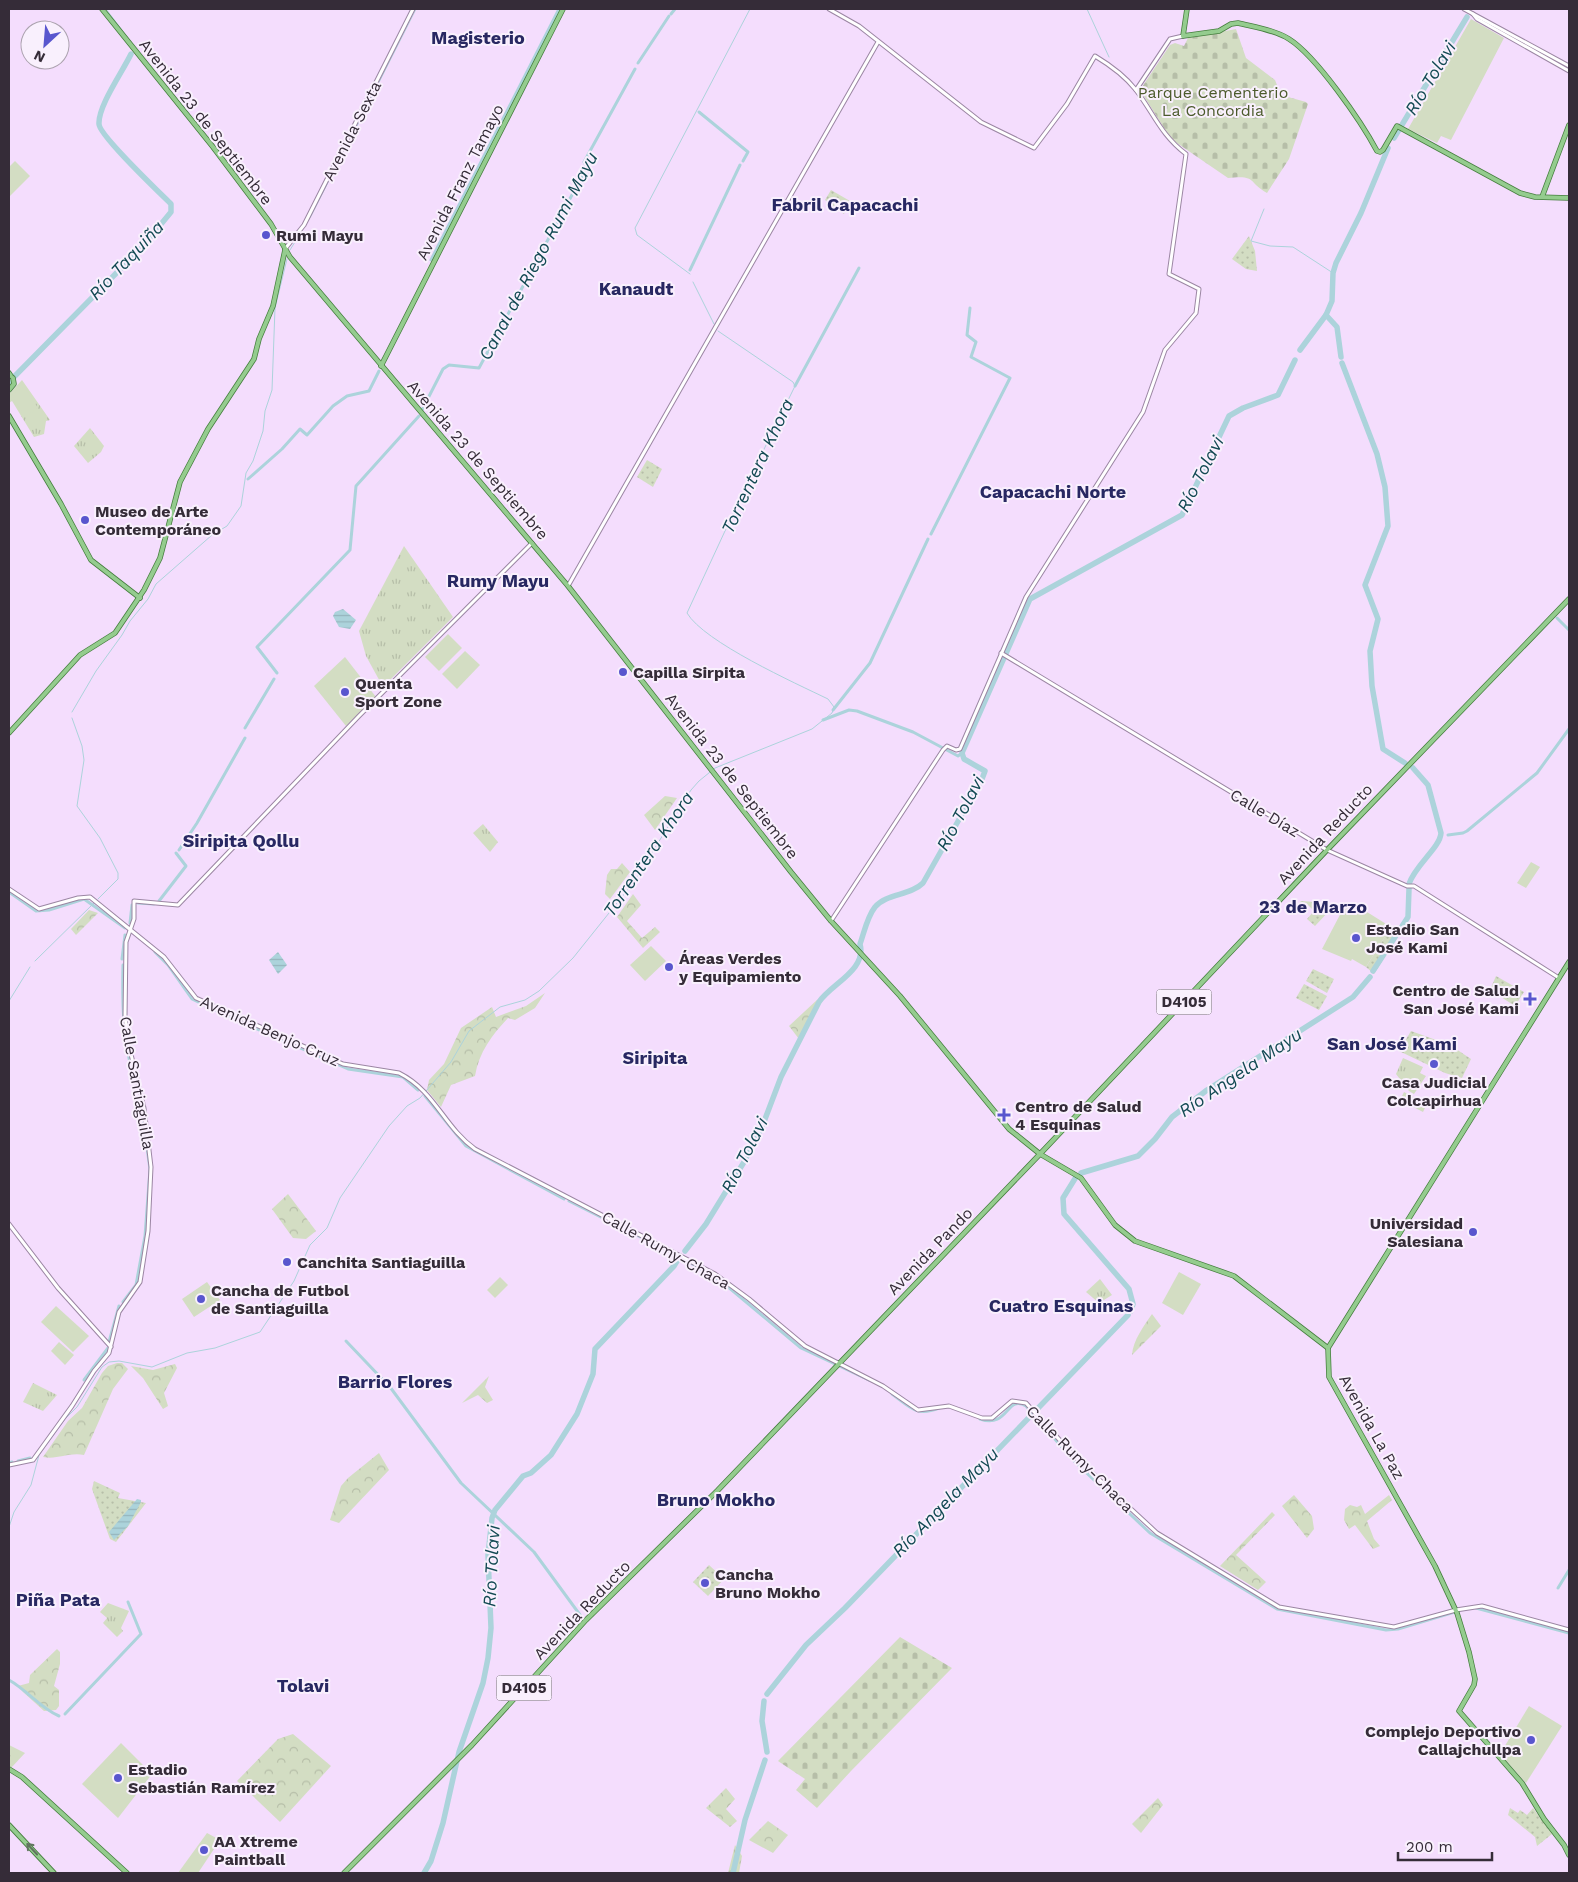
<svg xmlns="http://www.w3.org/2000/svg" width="1578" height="1882" font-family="'Work Sans',sans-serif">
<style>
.grass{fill:url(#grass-tufts)}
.forest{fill:url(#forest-crowns)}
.cemetery{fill:url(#cemetery-stones)}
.park{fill:url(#park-dots)}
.pitch{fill:#d3ddc3}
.water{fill:url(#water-rules)}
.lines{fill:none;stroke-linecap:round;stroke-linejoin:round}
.stream{stroke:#acd3db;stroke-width:1}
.canal{stroke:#acd3db;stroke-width:3}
.river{stroke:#acd3db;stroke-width:5.5}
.minor-casing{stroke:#9b86a3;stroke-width:5}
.major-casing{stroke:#457e3e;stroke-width:5.5}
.minor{stroke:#fff;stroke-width:3}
.major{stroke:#94cc8e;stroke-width:4}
.oneway{stroke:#60745f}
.poi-dot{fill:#5956ce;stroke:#f9f0fd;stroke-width:2}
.labels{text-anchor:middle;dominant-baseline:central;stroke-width:4;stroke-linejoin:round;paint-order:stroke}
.shield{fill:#f9f0fd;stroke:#706773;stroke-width:1}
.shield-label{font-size:15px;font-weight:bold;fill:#352c38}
.park-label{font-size:16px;fill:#4c5b2c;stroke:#f9f0fd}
.street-label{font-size:16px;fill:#352c38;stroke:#f9f0fd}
.poi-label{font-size:16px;font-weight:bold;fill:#352c38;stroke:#f9f0fd;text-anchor:start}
.neighbourhood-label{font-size:18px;font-weight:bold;fill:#282862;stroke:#f9f0fd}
.water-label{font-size:18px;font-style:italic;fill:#124953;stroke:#f9f0fd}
</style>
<defs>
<pattern id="grass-tufts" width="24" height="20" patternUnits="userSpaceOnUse" patternTransform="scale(1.25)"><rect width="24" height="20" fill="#d3ddc3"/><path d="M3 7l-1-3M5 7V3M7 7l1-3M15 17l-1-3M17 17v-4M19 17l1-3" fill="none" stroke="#b6bea8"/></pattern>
<pattern id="forest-crowns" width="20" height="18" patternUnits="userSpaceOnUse" patternTransform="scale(1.25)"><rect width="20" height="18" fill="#d3ddc3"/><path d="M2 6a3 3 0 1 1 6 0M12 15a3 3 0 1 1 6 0" fill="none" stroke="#b6bea8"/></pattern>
<pattern id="cemetery-stones" width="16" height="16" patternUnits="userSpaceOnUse" patternTransform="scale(1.25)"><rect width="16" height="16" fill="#d3ddc3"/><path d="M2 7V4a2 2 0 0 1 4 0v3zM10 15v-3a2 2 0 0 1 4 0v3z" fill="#b6bea8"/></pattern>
<pattern id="park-dots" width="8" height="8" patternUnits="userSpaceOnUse" patternTransform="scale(1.25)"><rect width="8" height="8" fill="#d3ddc3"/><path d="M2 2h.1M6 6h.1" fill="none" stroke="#b6bea8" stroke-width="1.8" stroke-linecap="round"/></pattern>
<pattern id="water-rules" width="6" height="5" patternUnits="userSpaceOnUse" patternTransform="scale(1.25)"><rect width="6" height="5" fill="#acd3db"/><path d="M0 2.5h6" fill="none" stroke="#95b5bd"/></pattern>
</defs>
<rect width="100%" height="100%" fill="#f4ddfd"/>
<!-- grass -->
<g class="grass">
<path d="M22,380L50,420L46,421L44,434L34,437L12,401L9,403V394Z"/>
<path d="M90,428L104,446L101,452L88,463L74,446Z"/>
<path d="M404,546L453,617L383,687L366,656L359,631Z"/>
<path d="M483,824L498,842L490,852L473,833Z"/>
<path d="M1403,1058L1423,1067L1420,1073L1426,1076L1414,1094L1409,1091L1396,1074Z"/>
<path d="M1100,1279L1112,1295L1099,1303L1086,1292Z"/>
<path d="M33,1383L57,1395L43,1411L23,1402Z"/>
<path d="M108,1603L129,1611L121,1628L123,1631L117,1637L103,1623L107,1618L100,1612Z"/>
<path d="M9,1745L25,1753L11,1768L9,1766Z"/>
</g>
<!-- forest -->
<g class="forest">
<path d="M665,796L677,798L655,830L644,815Z"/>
<path d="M622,863L630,872L610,899L605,894L607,875L611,869H617Z"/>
<path d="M633,894L641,905L627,921L642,938L655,927L660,932L643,948L617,917Z"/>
<path d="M89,910L98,913L76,935L71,929Z"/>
<path d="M545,993L535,1008L515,1020L508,1018C492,1035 479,1052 475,1076L451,1085L441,1107L427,1090L429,1080L444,1064L461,1028L492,1007L496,1017L526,1006Z"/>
<path d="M818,999L799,1039L789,1026Z"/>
<path d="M288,1194L316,1231L306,1239L293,1238L272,1209Z"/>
<path d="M1152,1314L1161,1326L1132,1355C1133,1340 1144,1326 1152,1314Z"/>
<path d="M117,1363H122L128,1369L113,1389L84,1455C69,1452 57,1460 43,1457L68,1421L82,1408L102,1373L108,1366Z"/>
<path d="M175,1364L177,1368L164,1393L168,1406L163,1409L143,1378L131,1366L153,1370Z"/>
<path d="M489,1376L485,1387L493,1400L487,1403L478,1395L462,1403Z"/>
<path d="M379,1453L389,1470L339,1523L330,1520L341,1486L348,1478Z"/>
<path d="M1294,1495L1312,1516L1314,1529L1307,1538L1282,1506Z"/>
<path d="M1389,1495L1392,1500L1367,1521L1374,1539L1380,1546L1373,1549L1355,1525L1349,1529L1344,1520L1345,1509L1350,1505L1357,1507L1361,1505L1365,1514Z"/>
<path d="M1272,1512L1275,1515L1236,1555L1266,1582L1258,1590L1220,1566Z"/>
<path d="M57,1649L60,1652V1664L54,1686L59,1690V1706L56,1710L44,1711L23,1692L18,1686L29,1683L30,1675Z"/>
<path d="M293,1734L331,1766L280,1822L237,1781L278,1739Z"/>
<path d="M726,1788L735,1799L726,1809L737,1821L730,1827L706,1808Z"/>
<path d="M1158,1798L1163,1805L1141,1833L1132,1824Z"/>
<path d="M768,1821L788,1835L773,1853L749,1840Z"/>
<path d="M735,1845L742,1856L739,1873H728Z"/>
</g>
<!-- cemetery -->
<g class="cemetery">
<path d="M1236,29L1246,58L1275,80L1281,95L1306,102L1308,104L1289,159L1267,193C1247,182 1258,175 1228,178L1171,139L1140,90L1170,45L1175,43L1184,46L1188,38Z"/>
<path d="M900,1637L952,1668L851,1771L817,1808L796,1790L805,1779L778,1761Z"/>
</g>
<!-- park -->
<g class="park">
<path d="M831,190L850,201L844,214L825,200Z"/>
<path d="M1249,236L1255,251L1257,271L1246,269L1232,259Z"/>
<path d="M647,460L662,469L653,487L637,477Z"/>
<path d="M1301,901L1316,902L1332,908L1315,926L1307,919L1314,911L1306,903L1299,911L1295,908Z"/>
<path d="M1391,927L1403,928L1374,974L1366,967Z"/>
<path d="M1313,969L1334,979L1327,993L1306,981Z"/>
<path d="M1496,976L1524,992L1515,1006L1490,990Z"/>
<path d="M1304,984L1327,996L1319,1010L1296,998Z"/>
<path d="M1411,1031L1450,1045L1471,1059L1462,1078L1445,1073L1399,1051Z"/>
<path d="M94,1481L120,1493L118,1498L146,1503L116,1542L110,1539L92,1489Z"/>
<path d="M709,1565L724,1579L708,1596L693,1582Z"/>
<path d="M1510,1808L1518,1813L1520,1810L1527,1815L1533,1808L1552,1834L1537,1846L1535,1837L1508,1815Z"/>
</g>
<!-- pitch -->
<g class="pitch">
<path d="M1471,19L1504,38L1451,140L1441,136L1437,143L1408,129Z"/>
<path d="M15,161L30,176L9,197V167Z"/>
<path d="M24,387L38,408L25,417L11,395Z"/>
<path d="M448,634L462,648L439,671L425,657Z"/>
<path d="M465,651L480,665L457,689L442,674Z"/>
<path d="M345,657L376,697L346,726L314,686Z"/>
<path d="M1531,862L1540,867L1526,888L1517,883Z"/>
<path d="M1351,902L1391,927L1366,967L1352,959L1351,961L1322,949L1343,909H1346Z"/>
<path d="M651,946L666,961L645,981L630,965Z"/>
<path d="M1404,1092L1427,1104L1423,1112L1400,1100Z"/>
<path d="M1179,1272L1201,1284L1183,1315L1162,1303Z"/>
<path d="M500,1277L508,1285L495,1298L487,1290Z"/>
<path d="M207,1282L220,1300L194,1317L182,1299Z"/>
<path d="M56,1306L89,1336L73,1352L41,1322Z"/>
<path d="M59,1342L74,1355L65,1365L51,1351Z"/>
<path d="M1529,1706L1562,1726L1526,1783L1500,1754Z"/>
<path d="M121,1743L152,1774L118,1818L82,1784Z"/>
<path d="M207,1833L220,1840L198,1873H178Z"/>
</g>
<!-- water -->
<g class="water">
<path d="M343,609L356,620L350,629L339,627L333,616L335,612Z"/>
<path d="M278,952L287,965L278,974L269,960Z"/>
<path d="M137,1499L141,1500V1502L128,1526L114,1540L109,1532Z"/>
</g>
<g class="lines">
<!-- stream -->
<g class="stream">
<path d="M106,9L131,42"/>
<path d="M1087,9L1109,57"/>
<path d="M352,136L416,9"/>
<path d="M1264,209L1251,241L1270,246L1293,247L1333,273"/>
<path d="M290,250L311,216L349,141"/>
<path d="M690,274L637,235L635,228L750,9"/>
<path d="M693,282L714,324"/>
<path d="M72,712L96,671L122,635L130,621L148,599L156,584L212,535L227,526L241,506L246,473L253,461L263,431L265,411L272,390L275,308L287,259"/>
<path d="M72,718L82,746L84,760L77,806L100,838L118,873V879L98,899"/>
<path d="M35,961L94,903"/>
<path d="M9,1001L30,967"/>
<path d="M9,1527L14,1512L31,1485L39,1455L65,1419L77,1407L102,1367L109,1362L119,1361L152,1367L187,1353L215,1348L260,1332L294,1281L310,1245L327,1228L340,1198L389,1126L407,1106L420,1098L451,1062L469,1031L500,1007L525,1000L539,991L573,958L633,883L691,790L699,781L715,768L812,729L832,713L834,707L828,699C795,683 704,642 687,613L744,490L795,386L793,382L718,331"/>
</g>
<!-- canal -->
<g class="canal">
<path d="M671,14L675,9"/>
<path d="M638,63L669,16"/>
<path d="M699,112L748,152L743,161"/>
<path d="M431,260L559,9"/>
<path d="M690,270L740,165"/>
<path d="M795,386L859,268"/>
<path d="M422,410L443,369L449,365L479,368L587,167L584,162L635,69"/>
<path d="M248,479L282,449L300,429L307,435L333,406L347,396L369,391L379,371"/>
<path d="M931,534L1010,378L971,357L976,342L967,335L970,308"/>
<path d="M1557,618L1569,630"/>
<path d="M277,673L257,647L350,550L356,486L419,416"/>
<path d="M833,710L870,663L928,539"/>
<path d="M823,720L849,710L857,711L913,732L958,756L962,753"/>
<path d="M245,728L274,679"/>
<path d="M1448,835L1463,833L1467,831L1537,773L1569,729"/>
<path d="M179,850L197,823L245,738"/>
<path d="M9,892L36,911L49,910L84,899L125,928"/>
<path d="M159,901L186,866L176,853"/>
<path d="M138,903L154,904"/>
<path d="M130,923L132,905"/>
<path d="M155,952L168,965L192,999L234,1019"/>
<path d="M122,959L125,935"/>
<path d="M123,965C122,1005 123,1040 134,1079"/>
<path d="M239,1021L348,1069L403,1077L418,1090"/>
<path d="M425,1096L466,1146L564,1199"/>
<path d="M142,1105L143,1114"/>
<path d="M569,1201L684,1259L721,1281L801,1348L869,1380"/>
<path d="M123,1302L136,1285L145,1236L150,1169L143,1119"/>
<path d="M346,1341L385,1382"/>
<path d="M109,1342L119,1306"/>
<path d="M84,1380L108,1348"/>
<path d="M390,1387L461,1483L534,1552L583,1619"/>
<path d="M892,1394C910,1407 916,1417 939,1408"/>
<path d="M980,1419C1009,1429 1006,1394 1026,1406L1074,1461L1150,1533L1277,1609L1386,1630L1398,1629L1458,1611"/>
<path d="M18,1461L30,1458"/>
<path d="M9,1463L12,1462"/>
<path d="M1558,1588L1569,1570"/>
<path d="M128,1602L141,1634"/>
<path d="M1476,1608L1569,1633"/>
<path d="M9,1680C27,1690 40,1708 59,1716"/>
<path d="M65,1714L140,1635"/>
</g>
<!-- river -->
<g class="river">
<path d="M1394,138L1467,17"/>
<path d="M1326,315L1337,327L1341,357"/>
<path d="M1300,350L1326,315L1332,301L1333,273L1336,263L1361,213L1388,148"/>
<path d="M1342,363L1377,454L1385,487L1388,526L1365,585L1378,619L1370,651L1372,686L1383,749L1405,763"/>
<path d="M9,382L143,246L171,212V204C160,193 99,135 99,124C98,106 123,71 131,54"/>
<path d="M1409,884C1415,865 1440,848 1441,833L1428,785L1413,768"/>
<path d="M1373,971L1408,917L1409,889"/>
<path d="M1081,1173L1138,1156L1155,1139L1172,1117L1207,1090L1353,997L1370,977"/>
<path d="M1076,1177L1063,1198L1064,1214L1129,1289L1133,1304L1131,1311"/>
<path d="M685,1251L706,1224L744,1162L762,1127L781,1077L819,1002C831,984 867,970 860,944C864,933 867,917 875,907C887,893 910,896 923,883L982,779L985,771L964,759L962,753L1030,599L1182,515L1229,416L1243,408L1278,395L1295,360"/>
<path d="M767,1694L806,1645L845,1608L1128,1315"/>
<path d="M764,1701L762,1721L767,1752"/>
<path d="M424,1873L431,1861L443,1823L459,1752L483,1683L488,1658L491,1628L488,1555L492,1518L495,1510L523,1476L531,1473L551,1455L577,1414L593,1374L595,1349L674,1266L680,1256"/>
<path d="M733,1873L745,1820L765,1760"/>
</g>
<defs>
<g id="minor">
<path d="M829,9L859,26L981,122L1034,148L1067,104L1095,56C1110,65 1125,76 1136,90C1154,114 1161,135 1186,154L1169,274L1199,289L1196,313L1165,350L1143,412L1026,597L960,749L956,750L947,746L943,750L831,921"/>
<path d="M1464,9L1569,66"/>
<path d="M1473,14L1477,19L1569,71"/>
<path d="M1136,90L1170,39L1183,36"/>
<path d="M285,249L304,225L413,9"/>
<path d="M568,586L878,42"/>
<path d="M1001,653L1327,850L1407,886H1414L1559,978"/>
<path d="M9,889L39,909L78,898L90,897L164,957L196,998L343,1064L399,1073C435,1091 444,1127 475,1149L715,1274L749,1299L805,1346L883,1386L918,1410L949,1406L982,1418H992L1012,1401L1026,1403L1077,1459L1157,1533L1279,1607L1394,1627L1456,1610L1482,1606L1569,1630"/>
<path d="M9,1224L58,1288L111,1347"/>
<path d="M9,1465L33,1460L72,1406L94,1371L109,1353L119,1312L140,1282L148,1231L151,1167L144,1108L130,1050L125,1017L126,942L134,919V901L178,905L359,716L532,543"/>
</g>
<g id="major">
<path d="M102,9L213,147L271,224L290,257L568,586L791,872L831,921L900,996L1009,1129L1040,1154L1081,1178L1115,1225L1135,1241L1234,1276L1328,1348"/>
<path d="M1187,9L1183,36L1219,31L1231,24L1238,23C1254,27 1275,30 1289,39C1316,56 1361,121 1377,151L1380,152L1383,150L1397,126L1520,193L1535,197L1569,198"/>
<path d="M1542,197L1569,125"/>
<path d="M381,366L563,9"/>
<path d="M9,373L11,376"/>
<path d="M9,390L14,384L13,378"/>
<path d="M9,416L61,504L91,560L140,598"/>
<path d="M9,733L80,655L115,633L144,590L160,558L180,482L208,429L254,359L259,339L273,306L285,250"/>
<path d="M1569,962L1328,1348L1329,1377L1435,1566L1457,1613L1469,1652L1475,1679L1474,1685L1459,1711L1522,1783L1544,1819L1564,1845L1569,1855"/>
<path d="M9,1769L22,1777L127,1873"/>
<path d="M9,1825L54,1873"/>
<path d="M344,1873L472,1745L586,1620L718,1490L1040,1154L1327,850L1569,599"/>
</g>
</defs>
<!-- minor casing -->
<use href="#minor" class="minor-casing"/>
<!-- major casing -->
<use href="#major" class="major-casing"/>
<!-- minor -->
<use href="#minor" class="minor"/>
<!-- major -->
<use href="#major" class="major"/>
</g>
<!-- one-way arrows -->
<defs><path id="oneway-shaft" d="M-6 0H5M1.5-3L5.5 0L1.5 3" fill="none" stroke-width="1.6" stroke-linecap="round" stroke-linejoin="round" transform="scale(1.25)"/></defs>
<use class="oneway" href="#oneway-shaft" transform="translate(32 1849) rotate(-133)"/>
<!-- markers -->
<g class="poi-dot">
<circle cx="266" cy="235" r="5"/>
<circle cx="85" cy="520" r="5"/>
<circle cx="623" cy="672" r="5"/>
<circle cx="345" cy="692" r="5"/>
<circle cx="1356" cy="938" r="5"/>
<circle cx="669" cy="967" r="5"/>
<path d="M1527.5 991.5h5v5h5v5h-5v5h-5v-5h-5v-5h5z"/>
<circle cx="1434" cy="1064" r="5"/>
<path d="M1001.5 1107.5h5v5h5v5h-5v5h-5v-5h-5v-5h5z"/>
<circle cx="1473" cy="1232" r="5"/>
<circle cx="287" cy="1262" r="5"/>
<circle cx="201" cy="1299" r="5"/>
<circle cx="705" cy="1583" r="5"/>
<circle cx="1531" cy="1740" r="5"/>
<circle cx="118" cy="1778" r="5"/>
<circle cx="204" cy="1850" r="5"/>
</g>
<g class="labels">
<!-- shield labels -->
<g class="shield">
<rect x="1156.5" y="989.5" width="55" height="25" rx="4"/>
<rect x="496.5" y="1675.5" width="55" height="25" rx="4"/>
</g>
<g class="shield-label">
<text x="1184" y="1002">D4105</text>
<text x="524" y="1688">D4105</text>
</g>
<!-- park labels -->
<g class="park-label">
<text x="1213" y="92">Parque Cementerio<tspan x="1213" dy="18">La Concordia</tspan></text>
</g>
<!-- street labels -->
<g class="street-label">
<text transform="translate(206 122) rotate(52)">Avenida 23 de Septiembre</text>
<text transform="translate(352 131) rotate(-63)">Avenida Sexta</text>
<text transform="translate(460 182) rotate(-63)">Avenida Franz Tamayo</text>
<text transform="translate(478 460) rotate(49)">Avenida 23 de Septiembre</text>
<text transform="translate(732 776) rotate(52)">Avenida 23 de Septiembre</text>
<text transform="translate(1265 813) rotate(31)">Calle Díaz</text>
<text transform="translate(1325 834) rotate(-47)">Avenida Reducto</text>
<text transform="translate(270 1031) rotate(24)">Avenida Benjo Cruz</text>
<text transform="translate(137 1083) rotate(80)">Calle Santiaguilla</text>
<text transform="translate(666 1250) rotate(29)">Calle Rumy-Chaca</text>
<text transform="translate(930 1251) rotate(-46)">Avenida Pando</text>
<text transform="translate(1372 1427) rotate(61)">Avenida La Paz</text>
<text transform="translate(1080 1459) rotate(45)">Calle Rumy-Chaca</text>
<text transform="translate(582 1610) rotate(-46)">Avenida Reducto</text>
</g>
<!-- poi labels -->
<g class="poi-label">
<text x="276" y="235">Rumi Mayu</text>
<text x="95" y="511">Museo de Arte<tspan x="95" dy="18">Contemporáneo</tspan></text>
<text x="633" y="672">Capilla Sirpita</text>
<text x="355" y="683">Quenta<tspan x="355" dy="18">Sport Zone</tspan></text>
<text x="1366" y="929">Estadio San<tspan x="1366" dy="18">José Kami</tspan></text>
<text x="679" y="958">Áreas Verdes<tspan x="679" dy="18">y Equipamiento</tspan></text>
<text x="1519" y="990" text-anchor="end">Centro de Salud<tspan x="1519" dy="18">San José Kami</tspan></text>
<text x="1434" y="1082" text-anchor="middle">Casa Judicial<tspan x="1434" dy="18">Colcapirhua</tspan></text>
<text x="1015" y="1106">Centro de Salud<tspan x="1015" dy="18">4 Esquinas</tspan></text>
<text x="1463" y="1223" text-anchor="end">Universidad<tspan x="1463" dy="18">Salesiana</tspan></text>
<text x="297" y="1262">Canchita Santiaguilla</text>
<text x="211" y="1290">Cancha de Futbol<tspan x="211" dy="18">de Santiaguilla</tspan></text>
<text x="715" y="1574">Cancha<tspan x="715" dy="18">Bruno Mokho</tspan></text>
<text x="1521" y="1731" text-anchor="end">Complejo Deportivo<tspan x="1521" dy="18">Callajchullpa</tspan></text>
<text x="128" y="1769">Estadio<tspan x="128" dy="18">Sebastián Ramírez</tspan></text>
<text x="214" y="1841">AA Xtreme<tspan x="214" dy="18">Paintball</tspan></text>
</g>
<!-- neighbourhood labels -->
<g class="neighbourhood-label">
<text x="478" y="37">Magisterio</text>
<text x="845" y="204">Fabril Capacachi</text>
<text x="636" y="288">Kanaudt</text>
<text x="1053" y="491">Capacachi Norte</text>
<text x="498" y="580">Rumy Mayu</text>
<text x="241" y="840">Siripita Qollu</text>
<text x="1313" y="906">23 de Marzo</text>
<text x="1392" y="1043">San José Kami</text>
<text x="655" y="1057">Siripita</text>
<text x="1061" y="1305">Cuatro Esquinas</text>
<text x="395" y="1381">Barrio Flores</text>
<text x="716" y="1499">Bruno Mokho</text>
<text x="58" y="1599">Piña Pata</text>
<text x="303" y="1685">Tolavi</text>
</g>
<!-- water labels -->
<g class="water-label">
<text transform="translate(1430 78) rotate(-59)">Río Tolavi</text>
<text transform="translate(538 256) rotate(-62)">Canal de Riego Rumi Mayu</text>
<text transform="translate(126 260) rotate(-47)">Río Taquiña</text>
<text transform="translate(757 466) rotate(-65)">Torrentera Khora</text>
<text transform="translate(1200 474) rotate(-63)">Río Tolavi</text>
<text transform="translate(960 813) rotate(-62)">Río Tolavi</text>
<text transform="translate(648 854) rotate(-56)">Torrentera Khora</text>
<text transform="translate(1240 1072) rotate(-34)">Río Angela Mayu</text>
<text transform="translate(744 1155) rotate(-63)">Río Tolavi</text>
<text transform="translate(945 1502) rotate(-46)">Río Angela Mayu</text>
<text transform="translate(491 1566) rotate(-87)">Río Tolavi</text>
</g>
</g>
<!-- border -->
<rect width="1578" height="1882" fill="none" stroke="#352c38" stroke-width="20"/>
<!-- north arrow -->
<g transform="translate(45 45) rotate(206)"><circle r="24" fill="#f9f0fd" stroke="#aba2ae"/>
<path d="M0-4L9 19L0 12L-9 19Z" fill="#5956ce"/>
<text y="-8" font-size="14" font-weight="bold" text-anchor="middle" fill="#352c38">N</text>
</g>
<!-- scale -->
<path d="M1398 1852v8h94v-8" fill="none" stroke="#352c38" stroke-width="2.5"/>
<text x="1406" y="1852" font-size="15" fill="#352c38" stroke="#f9f0fd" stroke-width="4" paint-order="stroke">200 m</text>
</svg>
